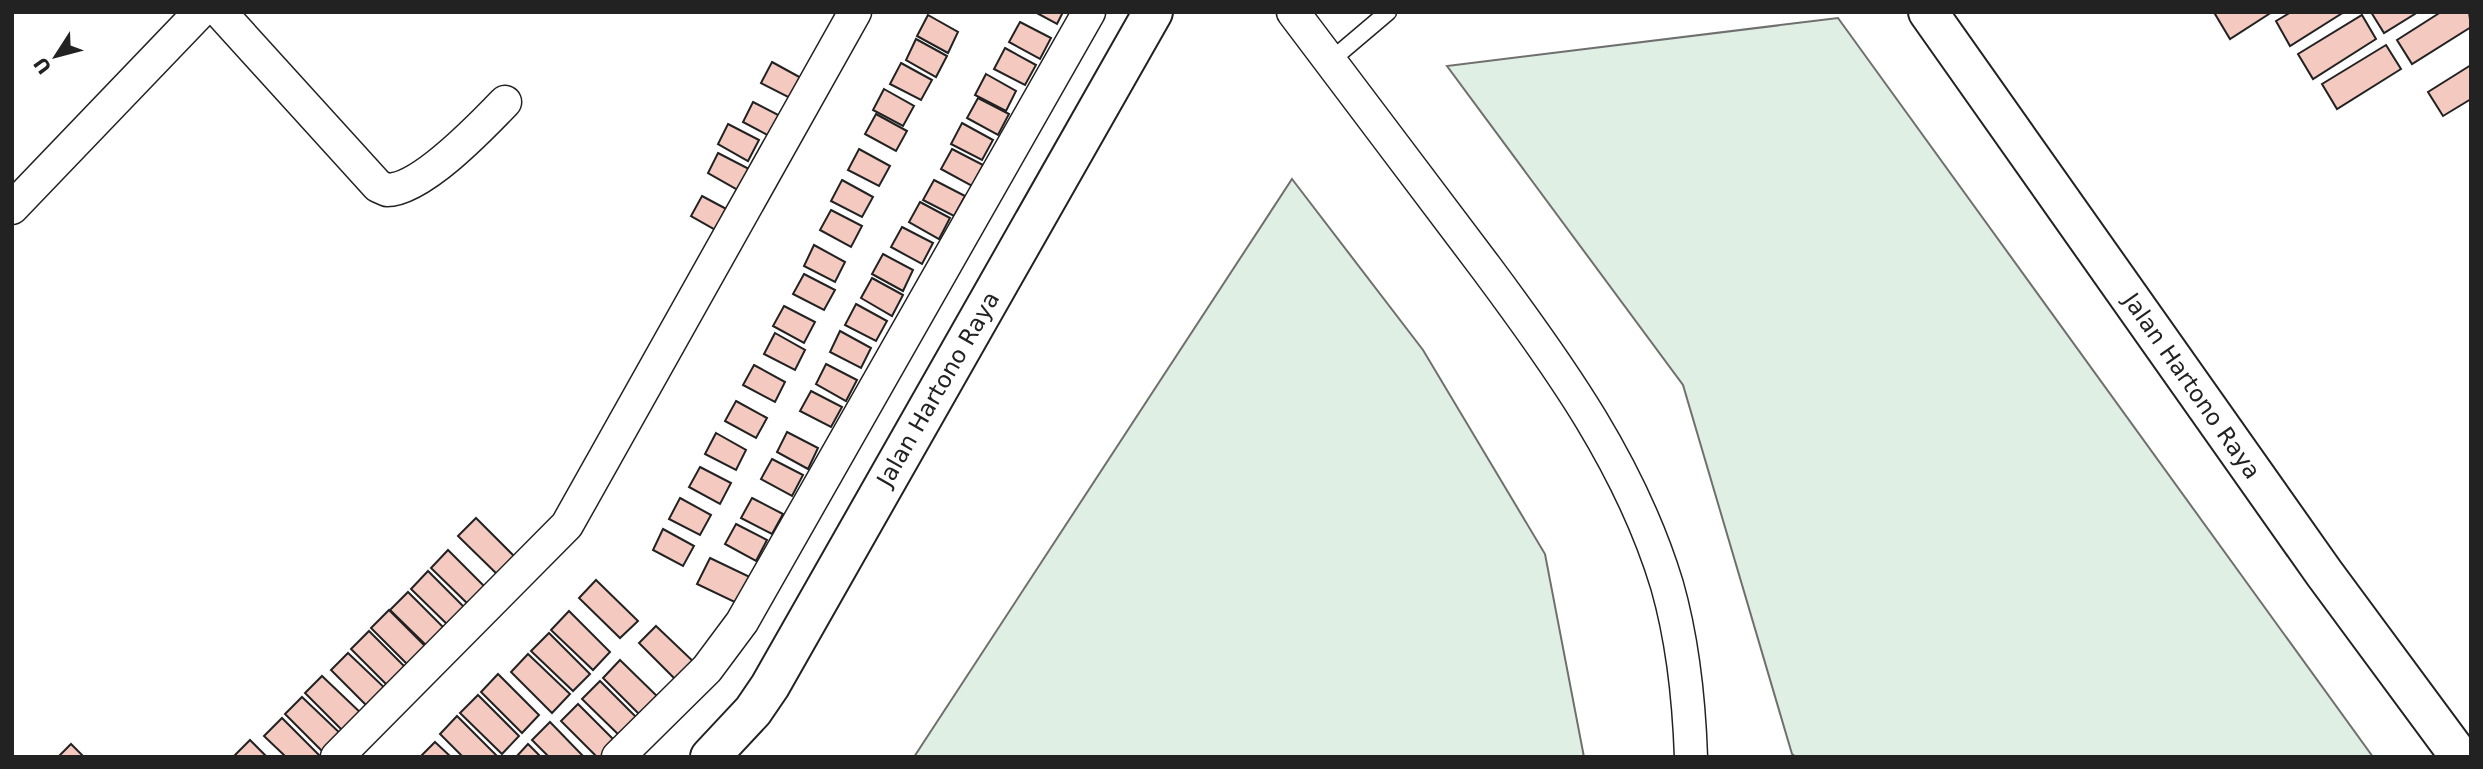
<svg xmlns="http://www.w3.org/2000/svg" width="2483" height="769" font-family="'DejaVu Sans',sans-serif">
<style>
.green{fill:#e0efe3;stroke:#6f6f6f;stroke-width:2}
.building{fill:#f3c9c0;stroke:#222;stroke-width:2}
.lines{fill:none;stroke-linecap:round;stroke-linejoin:round}
.service-casing{stroke:#222;stroke-width:19}
.minor-casing{stroke:#222;stroke-width:35}
.tertiary-casing{stroke:#222;stroke-width:42}
.service{stroke:#fff;stroke-width:16}
.minor{stroke:#fff;stroke-width:32}
.tertiary{stroke:#fff;stroke-width:38}
.labels{text-anchor:middle;dominant-baseline:central;stroke-width:5;stroke-linejoin:round;paint-order:stroke}
.street-label{font-size:23px;fill:#222;stroke:#fff}
</style>
<rect width="100%" height="100%" fill="#fff"/>
<!-- green -->
<g class="green">
<path d="M1838,18L2373,757H1796L1792,754L1683,385L1447,66Z"/>
<path d="M1292,179L1423,350L1545,554L1584,757H914Z"/>
</g>
<!-- building -->
<g class="building">
<path d="M1035,12H1063L1057,24Z"/>
<path d="M2218,12H2272L2230,39L2215,14Z"/>
<path d="M2291,12H2344L2290,46L2276,21Z"/>
<path d="M2371,12H2418L2384,33Z"/>
<path d="M2441,12H2469L2471,27L2412,64L2397,40Z"/>
<path d="M928,15L958,32L948,53L917,36Z"/>
<path d="M2362,15L2376,39L2313,79L2298,54Z"/>
<path d="M1020,22L1051,38L1040,59L1009,42Z"/>
<path d="M916,39L947,56L936,77L906,60Z"/>
<path d="M2386,45L2401,69L2337,109L2322,84Z"/>
<path d="M1005,48L1036,65L1025,85L994,69Z"/>
<path d="M772,62L803,79L792,99L761,83Z"/>
<path d="M901,63L932,80L921,100L890,84Z"/>
<path d="M2471,65V99L2443,116L2428,92Z"/>
<path d="M986,74L1016,91L1006,111L975,95Z"/>
<path d="M884,89L914,106L903,126L873,110Z"/>
<path d="M978,98L1009,114L998,135L967,118Z"/>
<path d="M753,102L784,118L773,138L743,122Z"/>
<path d="M876,114L907,131L896,151L865,134Z"/>
<path d="M962,123L993,140L982,160L951,144Z"/>
<path d="M728,124L759,140L748,161L718,144Z"/>
<path d="M859,149L890,166L879,186L848,170Z"/>
<path d="M952,149L983,165L972,186L941,169Z"/>
<path d="M718,153L749,169L738,190L708,173Z"/>
<path d="M842,180L873,197L862,217L831,201Z"/>
<path d="M934,180L965,196L954,216L923,200Z"/>
<path d="M702,196L732,212L721,233L691,216Z"/>
<path d="M920,202L950,218L939,239L909,222Z"/>
<path d="M831,210L862,226L851,247L820,230Z"/>
<path d="M902,227L933,243L922,264L891,247Z"/>
<path d="M814,245L845,262L835,282L804,266Z"/>
<path d="M883,254L913,270L903,291L872,274Z"/>
<path d="M804,274L835,290L824,310L793,294Z"/>
<path d="M872,278L903,295L892,316L861,298Z"/>
<path d="M856,304L887,321L876,341L845,325Z"/>
<path d="M784,306L815,322L804,343L773,326Z"/>
<path d="M840,331L871,348L861,368L830,352Z"/>
<path d="M775,333L805,350L795,370L764,354Z"/>
<path d="M826,364L857,380L846,401L816,384Z"/>
<path d="M754,365L785,382L775,402L743,385Z"/>
<path d="M811,391L842,407L831,427L800,411Z"/>
<path d="M736,401L767,418L756,438L725,421Z"/>
<path d="M787,432L818,448L808,469L777,452Z"/>
<path d="M716,433L746,450L736,470L705,454Z"/>
<path d="M772,459L803,475L792,496L761,479Z"/>
<path d="M700,467L731,483L720,504L689,487Z"/>
<path d="M680,498L711,515L700,535L669,519Z"/>
<path d="M752,498L783,514L772,534L741,518Z"/>
<path d="M476,518L517,559L500,577L458,536Z"/>
<path d="M736,524L767,540L756,561L725,544Z"/>
<path d="M663,529L694,546L683,566L653,550Z"/>
<path d="M448,550L489,591L472,608L431,568Z"/>
<path d="M710,558L756,580L743,606L697,584Z"/>
<path d="M428,571L469,612L452,629L411,589Z"/>
<path d="M596,580L638,621L620,638L579,598Z"/>
<path d="M408,592L449,633L432,651L390,610Z"/>
<path d="M389,610L430,651L412,669L371,628Z"/>
<path d="M569,611L610,652L593,670L551,630Z"/>
<path d="M656,626L698,666L680,684L639,643Z"/>
<path d="M369,631L410,672L392,690L351,649Z"/>
<path d="M549,633L590,674L573,691L531,651Z"/>
<path d="M348,653L390,693L372,711L331,670Z"/>
<path d="M528,654L570,694L552,713L511,672Z"/>
<path d="M620,660L662,701L644,719L603,678Z"/>
<path d="M498,674L539,715L522,733L481,692Z"/>
<path d="M322,676L364,716L346,734L305,693Z"/>
<path d="M600,681L641,722L624,740L582,699Z"/>
<path d="M478,695L519,736L502,754L460,713Z"/>
<path d="M302,697L344,737L326,755L285,714Z"/>
<path d="M578,704L619,745L607,757H597L561,721Z"/>
<path d="M457,716L498,757H463L440,734Z"/>
<path d="M282,718L321,757H286L264,736Z"/>
<path d="M550,722L584,757H549L532,740Z"/>
<path d="M250,740L267,757H233Z"/>
<path d="M435,742L451,757H420Z"/>
<path d="M71,744L84,757H58Z"/>
<path d="M528,744L541,757H516Z"/>
</g>
<g class="lines">
<defs>
<path id="service" d="M1329,62L1388,12"/>
<g id="minor">
<path d="M220,12L378,186L387,190C421,190 482,126 505,102"/>
<path d="M1293,12C1357,98 1423,183 1487,269C1560,367 1631,466 1667,585C1683,641 1689,699 1691,757"/>
<path d="M12,208L200,12"/>
<path d="M337,757L567,525L855,12"/>
<path d="M618,757L707,669L742,622L1089,12"/>
</g>
<g id="tertiary">
<path d="M1928,12L2324,573L2460,757"/>
<path d="M710,757L753,711L770,686L1153,12"/>
</g>
</defs>
<!-- service casing -->
<use href="#service" class="service-casing"/>
<!-- minor casing -->
<use href="#minor" class="minor-casing"/>
<!-- tertiary casing -->
<use href="#tertiary" class="tertiary-casing"/>
<!-- service -->
<use href="#service" class="service"/>
<!-- minor -->
<use href="#minor" class="minor"/>
<!-- tertiary -->
<use href="#tertiary" class="tertiary"/>
</g>
<g class="labels">
<!-- street labels -->
<g class="street-label">
<text transform="translate(2192 386) rotate(55)">Jalan Hartono Raya</text>
<text transform="translate(938 389) rotate(-60)">Jalan Hartono Raya</text>
</g>
</g>
<!-- border -->
<rect width="2483" height="769" fill="none" stroke="#222222" stroke-width="28"/>
<!-- north arrow -->
<g transform="translate(56 56) rotate(234)" stroke="#ffffff" stroke-width="5" paint-order="stroke">
<path d="M0-5L12 26L0 18L-12 26Z" fill="#222222"/>
<text y="-10" font-size="19" font-weight="bold" text-anchor="middle" fill="#222222">U</text>
</g>
</svg>
